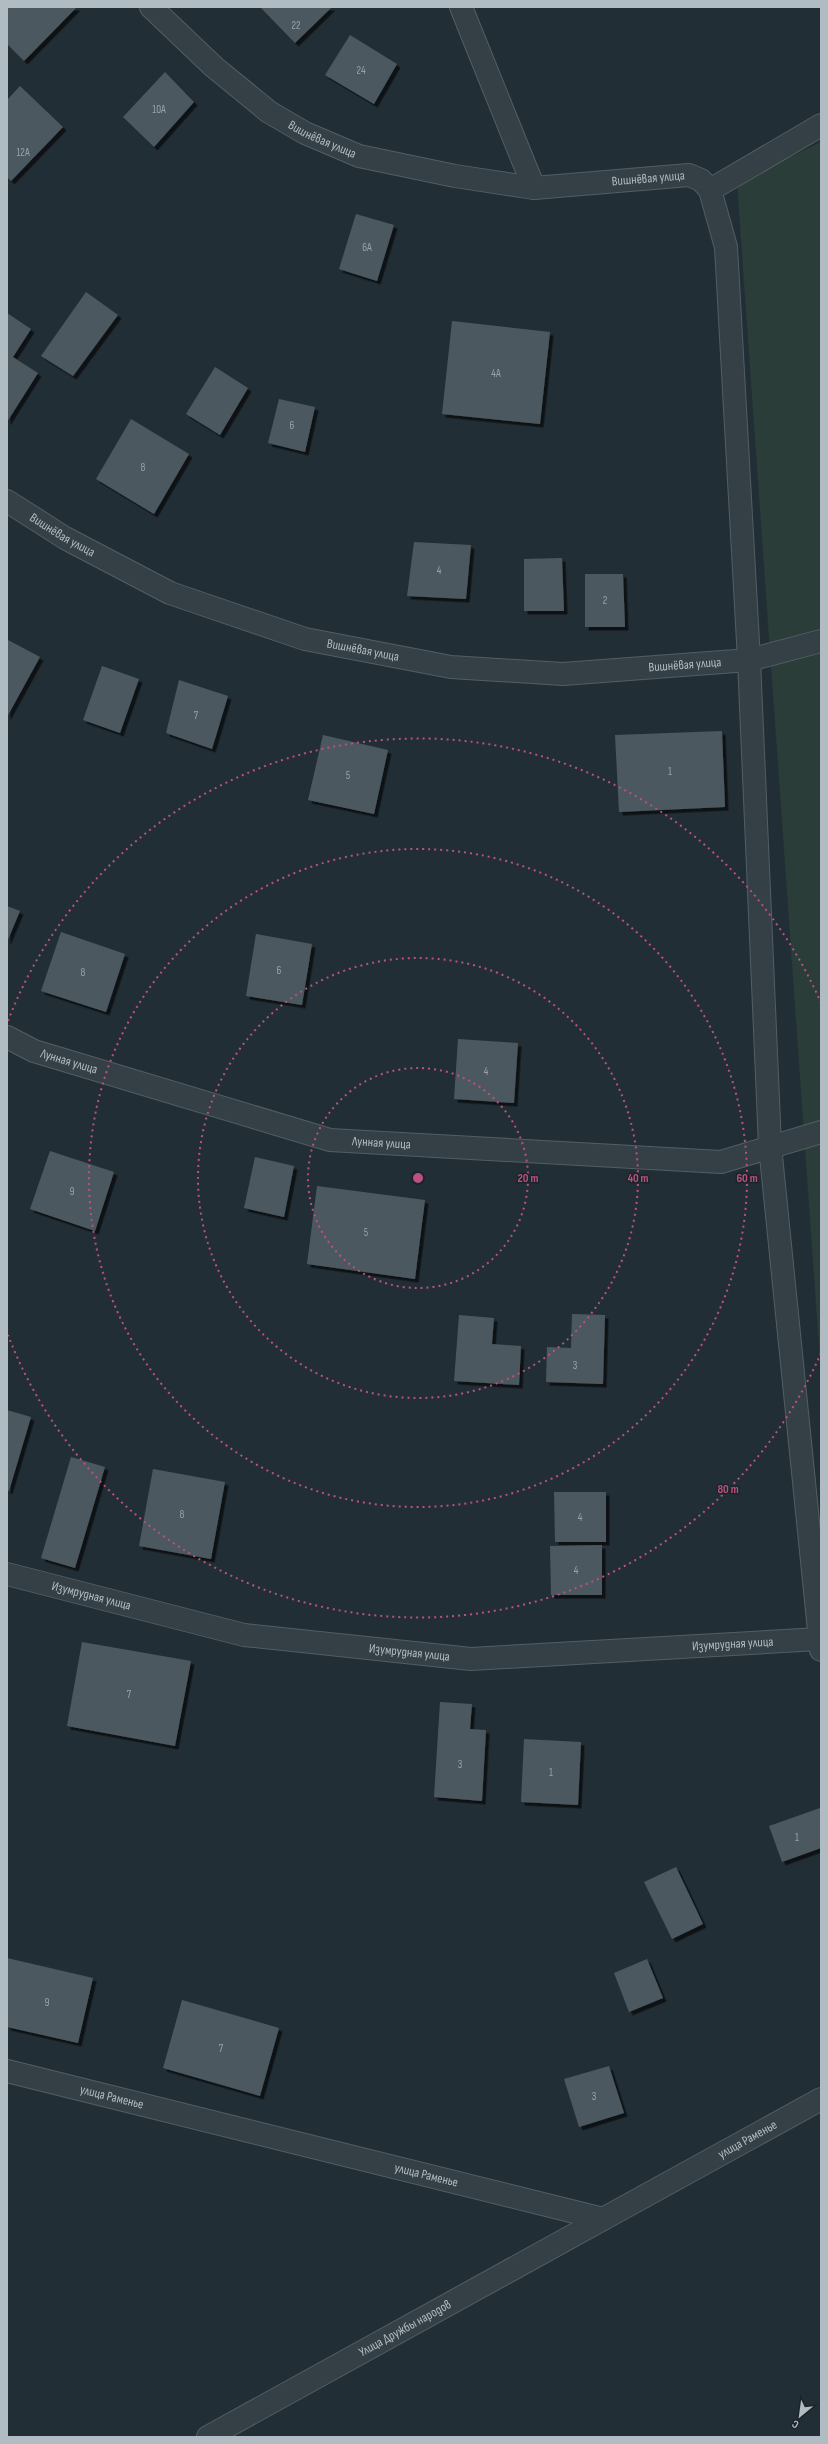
<svg xmlns="http://www.w3.org/2000/svg" width="828" height="2444" font-family="'Sofia Sans Condensed',sans-serif">
<style>
.green{fill:#2a3d38}
.building{fill:#4b5960;filter:url(#shadow)}
.lines{fill:none;stroke-linecap:round;stroke-linejoin:round}
.minor-casing{stroke:#535e63;stroke-width:24}
.minor{stroke:#354046;stroke-width:22}
.ring{fill:none;stroke:#bc517f;stroke-width:2;stroke-dasharray:2 4}
.labels{text-anchor:middle;dominant-baseline:central;stroke-width:3;stroke-linejoin:round;paint-order:stroke}
.number-label{font-size:11px;fill:#97a2aa}
.street-label{font-size:13px;fill:#b0bbc2;stroke:#1b242a}
.centre{fill:#bc517f;stroke:#1b242a;stroke-width:2}
.ring-label{font-size:12px;text-anchor:middle;font-weight:bold;fill:#bc517f;stroke:#1b242a;stroke-width:3;stroke-linejoin:round;paint-order:stroke}
</style>
<defs>
<filter id="shadow"><feDropShadow dx="3.5" dy="3.5" stdDeviation="0" flood-color="#0009"/></filter>
</defs>
<rect width="100%" height="100%" fill="#222e35"/>
<!-- green -->
<path class="green" d="M821,142V1375L737,183Z"/>
<!-- building -->
<g class="building">
<path d="M7,7H77L24,61L7,44Z"/>
<path d="M260,7H332L295,43Z"/>
<path d="M350,35L397,64L374,104L325,75Z"/>
<path d="M165,72L194,102L154,147L123,117Z"/>
<path d="M20,86L63,127L11,181L7,177V100Z"/>
<path d="M356,214L394,225L377,281L339,269Z"/>
<path d="M86,292L118,315L73,376L41,356Z"/>
<path d="M7,313L31,329L13,357L38,373L7,422Z"/>
<path d="M452,321L550,332L540,424L442,414Z"/>
<path d="M215,367L248,388L220,435L186,414Z"/>
<path d="M279,399L315,407L305,452L268,443Z"/>
<path d="M131,419L189,454L154,514L96,479Z"/>
<path d="M414,542L471,545L466,599L407,596Z"/>
<path d="M562,558L564,611H524V559Z"/>
<path d="M585,574H623L625,627H585Z"/>
<path d="M8,640L40,657L7,717V642Z"/>
<path d="M102,666L139,679L120,733L83,720Z"/>
<path d="M179,680L228,696L212,749L166,733Z"/>
<path d="M722,731L725,807L619,812L615,735Z"/>
<path d="M323,735L388,750L374,814L308,800Z"/>
<path d="M7,906L20,911L7,942Z"/>
<path d="M61,932L125,954L106,1012L41,991Z"/>
<path d="M256,934L312,944L302,1005L246,996Z"/>
<path d="M458,1039L518,1043L514,1103L454,1099Z"/>
<path d="M50,1151L114,1172L95,1231L30,1209Z"/>
<path d="M255,1157L294,1166L284,1217L244,1208Z"/>
<path d="M317,1186L425,1200L415,1279L307,1264Z"/>
<path d="M572,1314L605,1315L603,1384L546,1382L547,1347L571,1348Z"/>
<path d="M459,1315L494,1318L492,1344L521,1346L519,1385L454,1381Z"/>
<path d="M7,1410L31,1417L9,1491L7,1490Z"/>
<path d="M71,1457L105,1467L75,1568L41,1558Z"/>
<path d="M153,1469L225,1482L211,1559L139,1546Z"/>
<path d="M554,1492H606V1542H555Z"/>
<path d="M602,1545V1595H551L550,1546Z"/>
<path d="M82,1642L191,1661L175,1746L67,1726Z"/>
<path d="M440,1702L472,1704L470,1729L486,1730L482,1801L434,1797Z"/>
<path d="M524,1739L581,1742L578,1805L521,1802Z"/>
<path d="M820,1808L821,1848L782,1862L769,1826Z"/>
<path d="M676,1867L703,1924L672,1939L644,1882Z"/>
<path d="M7,1958L93,1978L78,2043L7,2027Z"/>
<path d="M647,1959L663,1998L629,2012L614,1973Z"/>
<path d="M182,2000L279,2028L260,2096L163,2068Z"/>
<path d="M609,2066L624,2113L579,2127L564,2079Z"/>
</g>
<g class="lines">
<defs>
<g id="minor">
<path id="s1" d="M151,7L214,67L269,112L305,133L359,156L455,176L534,188L689,175L701,180L710,190L726,247L749,660L770,1146L821,1650"/>
<path d="M461,7L534,188"/>
<path d="M710,190L821,125"/>
<path id="s2" d="M7,501L65,538L170,593L305,639L451,667L563,674L749,660L821,641"/>
<path id="s3" d="M7,1037L34,1051L330,1140L721,1162L821,1132"/>
<path id="s4" d="M7,1574L244,1635L471,1659L819,1639"/>
<path id="s5" d="M7,2071L603,2219L821,2099"/>
<path id="s6" d="M208,2437L603,2219"/>
</g>
</defs>
<!-- minor casing -->
<use href="#minor" class="minor-casing"/>
<!-- minor -->
<use href="#minor" class="minor"/>
</g>
<!-- distance rings -->
<g class="ring">
<circle cx="418" cy="1178" r="110"/>
<circle cx="418" cy="1178" r="220"/>
<circle cx="418" cy="1178" r="329"/>
<path d="M821 1353A439 439 0 0 1 8 1335M8 1021A439 439 0 0 1 821 1003"/>
</g>
<g class="labels">
<!-- number labels -->
<g class="number-label">
<text x="296" y="25">22</text>
<text x="361" y="70">24</text>
<text x="159" y="109">10А</text>
<text x="23" y="152">12А</text>
<text x="367" y="247">6А</text>
<text x="496" y="373">4А</text>
<text x="292" y="425">6</text>
<text x="143" y="467">8</text>
<text x="439" y="570">4</text>
<text x="605" y="600">2</text>
<text x="196" y="715">7</text>
<text x="670" y="771">1</text>
<text x="348" y="775">5</text>
<text x="279" y="970">6</text>
<text x="83" y="972">8</text>
<text x="486" y="1071">4</text>
<text x="72" y="1191">9</text>
<text x="366" y="1232">5</text>
<text x="575" y="1365">3</text>
<text x="182" y="1514">8</text>
<text x="580" y="1517">4</text>
<text x="576" y="1570">4</text>
<text x="129" y="1694">7</text>
<text x="460" y="1764">3</text>
<text x="551" y="1772">1</text>
<text x="797" y="1837">1</text>
<text x="47" y="2002">9</text>
<text x="221" y="2048">7</text>
<text x="594" y="2096">3</text>
</g>
<!-- street labels -->
<g class="street-label">
<text stroke="none"><textPath href="#s1" startOffset="218">Вишнёвая улица</textPath></text>
<text stroke="none"><textPath href="#s1" startOffset="551">Вишнёвая улица</textPath></text>
<text stroke="none"><textPath href="#s2" startOffset="65">Вишнёвая улица</textPath></text>
<text stroke="none"><textPath href="#s2" startOffset="389">Вишнёвая улица</textPath></text>
<text stroke="none"><textPath href="#s2" startOffset="713">Вишнёвая улица</textPath></text>
<text stroke="none"><textPath href="#s3" startOffset="67">Лунная улица</textPath></text>
<text stroke="none"><textPath href="#s3" startOffset="391">Лунная улица</textPath></text>
<text stroke="none"><textPath href="#s4" startOffset="87">Изумрудная улица</textPath></text>
<text stroke="none"><textPath href="#s4" startOffset="735">Изумрудная улица</textPath></text>
<text stroke="none"><textPath href="#s4" startOffset="411">Изумрудная улица</textPath></text>
<text stroke="none"><textPath href="#s5" startOffset="108">улица Раменье</textPath></text>
<text stroke="none"><textPath href="#s5" startOffset="779">улица Раменье</textPath></text>
<text stroke="none"><textPath href="#s5" startOffset="432">улица Раменье</textPath></text>
<text stroke="none"><textPath href="#s6" startOffset="225">Улица Дружбы народов</textPath></text>
</g>
</g>
<circle cx="418" cy="1178" r="6" class="centre"/>
<g class="ring-label">
<text x="528" y="1182">20 m</text>
<text x="638" y="1182">40 m</text>
<text x="747" y="1182">60 m</text>
<text x="728" y="1493">80 m</text>
</g>
<!-- border -->
<rect width="828" height="2444" fill="none" stroke="#b0bbc2" stroke-width="16"/>
<!-- north arrow -->
<g transform="translate(800 2416) rotate(209)" stroke="#1b242a" stroke-width="3" paint-order="stroke">
<path d="M0-3L7 15L0 10L-7 15Z" fill="#b0bbc2"/>
<text y="-6" font-size="11" font-weight="bold" text-anchor="middle" fill="#b0bbc2">С</text>
</g>
</svg>
